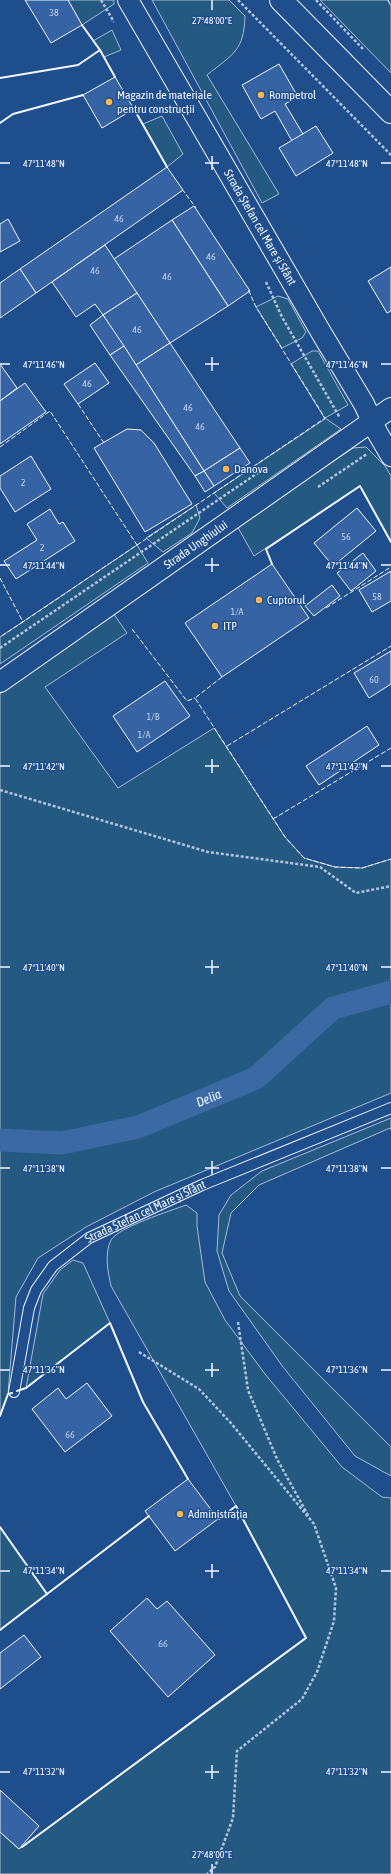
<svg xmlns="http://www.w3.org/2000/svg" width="391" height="1874" font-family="'Asap Condensed',sans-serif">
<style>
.green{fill:#245a82;stroke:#a8bbd7}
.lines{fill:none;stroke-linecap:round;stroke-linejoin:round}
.canal{stroke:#3b69a3;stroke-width:23}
.building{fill:#3563a3;stroke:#f2f6ff}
.lane-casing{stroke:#f2f6ff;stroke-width:12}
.street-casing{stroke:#f2f6ff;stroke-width:22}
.secondary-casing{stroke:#f2f6ff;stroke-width:24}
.path{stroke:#b3c4dc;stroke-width:2.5;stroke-dasharray:3 2;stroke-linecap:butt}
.lane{stroke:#1f4e8c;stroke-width:10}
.street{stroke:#1f4e8c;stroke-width:20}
.secondary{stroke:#1f4e8c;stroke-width:22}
.fence{stroke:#f2f6ff;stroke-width:1;stroke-dasharray:5 2;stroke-linecap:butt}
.wall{stroke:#f2f6ff;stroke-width:2}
.ticks{fill:none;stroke:#f2f6ff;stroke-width:1.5}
.poi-dot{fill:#ffb74d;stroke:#1f4e8c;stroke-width:1.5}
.labels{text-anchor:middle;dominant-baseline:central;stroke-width:3;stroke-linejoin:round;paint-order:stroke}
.number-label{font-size:10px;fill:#c3d1e8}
.poi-label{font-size:12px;fill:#f2f6ff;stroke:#1f4e8c;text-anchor:start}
.street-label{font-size:12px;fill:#f2f6ff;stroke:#1f4e8c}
.water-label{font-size:13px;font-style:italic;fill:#f2f6ff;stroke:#1f4e8c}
.ticks-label{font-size:10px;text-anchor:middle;fill:#f2f6ff;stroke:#1f4e8c;stroke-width:3;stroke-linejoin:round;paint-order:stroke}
</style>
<rect width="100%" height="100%" fill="#1f4e8c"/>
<!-- green -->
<g class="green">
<path d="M68,0H114V4L82,25Z"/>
<path d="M152,0H229L245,16C244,51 233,54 207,75L279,194L262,203Z"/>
<path d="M320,0H388L391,6V73Z"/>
<path d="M112,30L121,50L104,57L93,41Z"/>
<path d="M162,116L183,154L167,167L143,124Z"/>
<path d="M278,296L288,299L306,332L302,338L282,348L256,307Z"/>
<path d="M312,351H318L348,405L325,418L341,429L227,508L214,493L325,419L291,364Z"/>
<path d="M366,447L385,466L391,476V542L360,486L254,556L237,526L353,448Z"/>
<path d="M196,505L200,518L192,533L163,552L146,538Z"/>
<path d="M137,545L148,563L0,664V637Z"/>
<path d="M113,613L127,633L45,687L118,788L214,728L285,837L304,858L335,867L362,868L391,859V1093L154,1192L86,1227L38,1258L16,1297L8,1394L0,1416V694Z"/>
<path d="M391,1118V1130L390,1128L259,1185L231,1213L222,1253L240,1296L391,1447V1476L355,1456L283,1367L229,1291L217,1251L219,1215L231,1195L262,1171Z"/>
<path d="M186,1205L197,1213V1226L205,1282L225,1320L265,1374L342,1467L382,1497L391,1498V1874H0V1832L19,1849L306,1637L236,1506L111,1286C108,1272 104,1254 111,1240C119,1227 170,1211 186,1205Z"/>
<path d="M73,1260L83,1263L110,1323L26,1388L43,1294L60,1270Z"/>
<path d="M0,1527L47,1594L0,1630Z"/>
</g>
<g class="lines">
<!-- canal -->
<path class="canal" id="s1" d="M0,1140L62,1143L138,1127L256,1078L333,1008L391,992"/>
</g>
<!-- building -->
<g class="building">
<path d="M25,0H68L82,25L51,43Z"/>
<path d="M279,64L298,97L285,104L303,134L292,141L275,111L261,119L242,85Z"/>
<path d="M115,77L134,109L102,128L83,95Z"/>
<path d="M316,126L333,153L296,176L279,148Z"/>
<path d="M167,167L183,190L36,293L20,269Z"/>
<path d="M194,206L250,291L228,306L172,220Z"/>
<path d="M8,219L20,241L0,252V224Z"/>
<path d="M172,220L228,306L170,343L114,259Z"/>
<path d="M105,245L137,293L103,315L95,304L76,317L52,282Z"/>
<path d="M391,267V311L387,313L368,281Z"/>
<path d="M20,269L36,293L0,318V283Z"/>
<path d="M137,293L170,343L136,365L103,315Z"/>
<path d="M103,315L124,346L110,355L90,325Z"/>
<path d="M170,343L240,448L204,471L136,365Z"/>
<path d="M124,346L204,471L195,476L110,355Z"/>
<path d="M95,363L109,383L78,404L64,384Z"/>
<path d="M0,364L17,388L0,401Z"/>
<path d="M25,383L46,412L0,444V401Z"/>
<path d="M127,429L141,430L154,443L192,504L145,532L94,448Z"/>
<path d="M240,448L250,463L214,486L204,471Z"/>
<path d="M31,456L51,489L15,512L0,488V476Z"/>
<path d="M204,471L214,486L205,492L195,476Z"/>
<path d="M357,508L376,531L333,566L314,543Z"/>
<path d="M50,509L59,524L63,522L75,541L16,579L4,561L37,540L27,524Z"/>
<path d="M363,553L376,571L351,591L337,573Z"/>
<path d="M272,564L309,618L222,677L185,623Z"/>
<path d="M391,571V601L372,612L359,590Z"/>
<path d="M332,585L340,596L314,616L305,606Z"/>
<path d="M391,651V684L369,698L354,673Z"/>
<path d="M165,681L190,716L137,752L113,716Z"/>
<path d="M367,726L379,745L319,785L306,766Z"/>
<path d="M87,1383L112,1416L65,1452L32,1409L58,1388L66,1399Z"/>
<path d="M188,1479L218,1519L175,1551L145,1511Z"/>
<path d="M147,1598L157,1609L167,1601L215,1655L168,1697L110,1631Z"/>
<path d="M24,1635L41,1657L0,1689V1653Z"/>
<path d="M0,1790L39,1826L19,1849L0,1832Z"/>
</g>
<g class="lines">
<defs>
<g id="lane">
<path id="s2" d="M14,1392L29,1308L36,1290L53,1266L89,1238L202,1185L391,1108"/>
</g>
<g id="street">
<path id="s3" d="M128,0L322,334L364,404L377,432L391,456"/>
<path id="s4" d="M0,682L391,408"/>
</g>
<path id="secondary" d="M281,0L391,112"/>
</defs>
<!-- lane casing -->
<use href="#lane" class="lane-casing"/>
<!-- street casing -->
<use href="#street" class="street-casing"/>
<!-- secondary casing -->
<use href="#secondary" class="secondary-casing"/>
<!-- path -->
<g class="path">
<path d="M101,0L114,22"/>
<path d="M238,0L391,155"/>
<path d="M316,0L363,49"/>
<path d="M266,282L282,317L340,418"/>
<path d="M318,487L367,454"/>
<path d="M0,648L268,466"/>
<path d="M0,790L208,852L320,867L356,893L391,886"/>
<path d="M238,1322L248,1390L277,1459L309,1517"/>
<path d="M139,1352L199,1389L230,1422L314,1524L336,1588L334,1621L317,1672L302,1699L237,1751L233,1818L215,1867L207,1874"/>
</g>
<!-- lane -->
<use href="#lane" class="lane"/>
<!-- street -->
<use href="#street" class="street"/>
<!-- secondary -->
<use href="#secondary" class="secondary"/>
<!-- fence -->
<g class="fence">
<path d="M388,0L391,6"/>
<path d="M182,189L196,208"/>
<path d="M78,404L104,443"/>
<path d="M0,447L50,411L137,545L23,622"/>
<path d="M137,545L325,418L256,307L248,289"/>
<path d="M0,578L23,622L0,637"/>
<path d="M326,608L391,567"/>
<path d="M132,629L187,701L195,698"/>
<path d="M222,677L195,698L285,837L304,858L335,867L362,868L391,859"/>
<path d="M227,746L391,646"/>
<path d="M273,819L391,748"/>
</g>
<!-- wall -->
<g class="wall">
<path d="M82,25L100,50"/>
<path d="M0,78L78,65L100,50L115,77"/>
<path d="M134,109L167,167"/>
<path d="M0,123L13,114L83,95"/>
<path d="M272,564L266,549L360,486L391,542"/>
<path d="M17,1391L26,1388L110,1323L143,1402L188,1479"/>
<path d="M0,1416L8,1394L12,1393"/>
<path d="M0,1527L47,1594"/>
<path d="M0,1630L149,1516"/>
<path d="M22,1847L306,1638L236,1506L219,1519"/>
</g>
</g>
<!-- ticks -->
<path class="ticks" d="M212,0V10M212,156V170M0,163H10M205,163H219M381,163H391M212,357V371M0,364H10M205,364H219M381,364H391M212,558V572M0,565H10M205,565H219M381,565H391M212,759V773M0,766H10M205,766H219M381,766H391M212,960V974M0,967H10M205,967H219M381,967H391M212,1161V1175M0,1168H10M205,1168H219M381,1168H391M212,1363V1377M0,1370H10M205,1370H219M381,1370H391M212,1564V1578M0,1571H10M205,1571H219M381,1571H391M212,1765V1779M0,1772H10M205,1772H219M381,1772H391M212,1864V1874"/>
<!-- markers -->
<g class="poi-dot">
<circle cx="261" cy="95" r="4"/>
<circle cx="109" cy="102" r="4"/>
<circle cx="226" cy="469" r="4"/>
<circle cx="259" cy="600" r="4"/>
<circle cx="215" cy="626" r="4"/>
<circle cx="180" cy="1514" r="4"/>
</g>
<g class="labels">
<!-- number labels -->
<g class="number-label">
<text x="54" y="12">38</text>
<text x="119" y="218">46</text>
<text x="211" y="256">46</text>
<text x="95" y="270">46</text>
<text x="167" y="276">46</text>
<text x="137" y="329">46</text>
<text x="87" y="383">46</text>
<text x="188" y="407">46</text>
<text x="200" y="426">46</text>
<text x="23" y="482">2</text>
<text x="346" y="536">56</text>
<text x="42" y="547">2</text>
<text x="377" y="596">58</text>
<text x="237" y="611">1/A</text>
<text x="374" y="679">60</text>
<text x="153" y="716">1/B</text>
<text x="144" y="734">1/A</text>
<text x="70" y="1434">66</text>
<text x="163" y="1643">66</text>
</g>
<!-- poi labels -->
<g class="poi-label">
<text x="117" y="95">Magazin de materiale<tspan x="117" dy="14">pentru construcții</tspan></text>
<text x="269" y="95">Rompetrol</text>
<text x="234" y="469">Danova</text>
<text x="267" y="600">Cuptorul</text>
<text x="223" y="626">ITP</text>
<text x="188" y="1514">Administrația</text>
</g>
<!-- street labels -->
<g class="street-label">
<text stroke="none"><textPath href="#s3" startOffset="263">Strada Ștefan cel Mare și Sfânt</textPath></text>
<text stroke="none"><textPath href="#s4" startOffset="239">Strada Unghiului</textPath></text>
<text stroke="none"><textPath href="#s2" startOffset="242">Strada Ștefan cel Mare și Sfânt</textPath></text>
</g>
<!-- water labels -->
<g class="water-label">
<text stroke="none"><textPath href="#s1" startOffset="216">Delia</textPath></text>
</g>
</g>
<g class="ticks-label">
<text x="212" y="24">27°48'00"E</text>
<text x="44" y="167">47°11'48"N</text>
<text x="347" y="167">47°11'48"N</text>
<text x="44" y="368">47°11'46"N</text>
<text x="347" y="368">47°11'46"N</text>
<text x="44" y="569">47°11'44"N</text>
<text x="347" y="569">47°11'44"N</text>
<text x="44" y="770">47°11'42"N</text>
<text x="347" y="770">47°11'42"N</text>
<text x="44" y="971">47°11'40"N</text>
<text x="347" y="971">47°11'40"N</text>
<text x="44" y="1172">47°11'38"N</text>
<text x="347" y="1172">47°11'38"N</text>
<text x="44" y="1373">47°11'36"N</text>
<text x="347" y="1373">47°11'36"N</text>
<text x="44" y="1574">47°11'34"N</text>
<text x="347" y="1574">47°11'34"N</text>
<text x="44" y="1775">47°11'32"N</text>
<text x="347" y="1775">47°11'32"N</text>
<text x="212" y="1858">27°48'00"E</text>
</g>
</svg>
